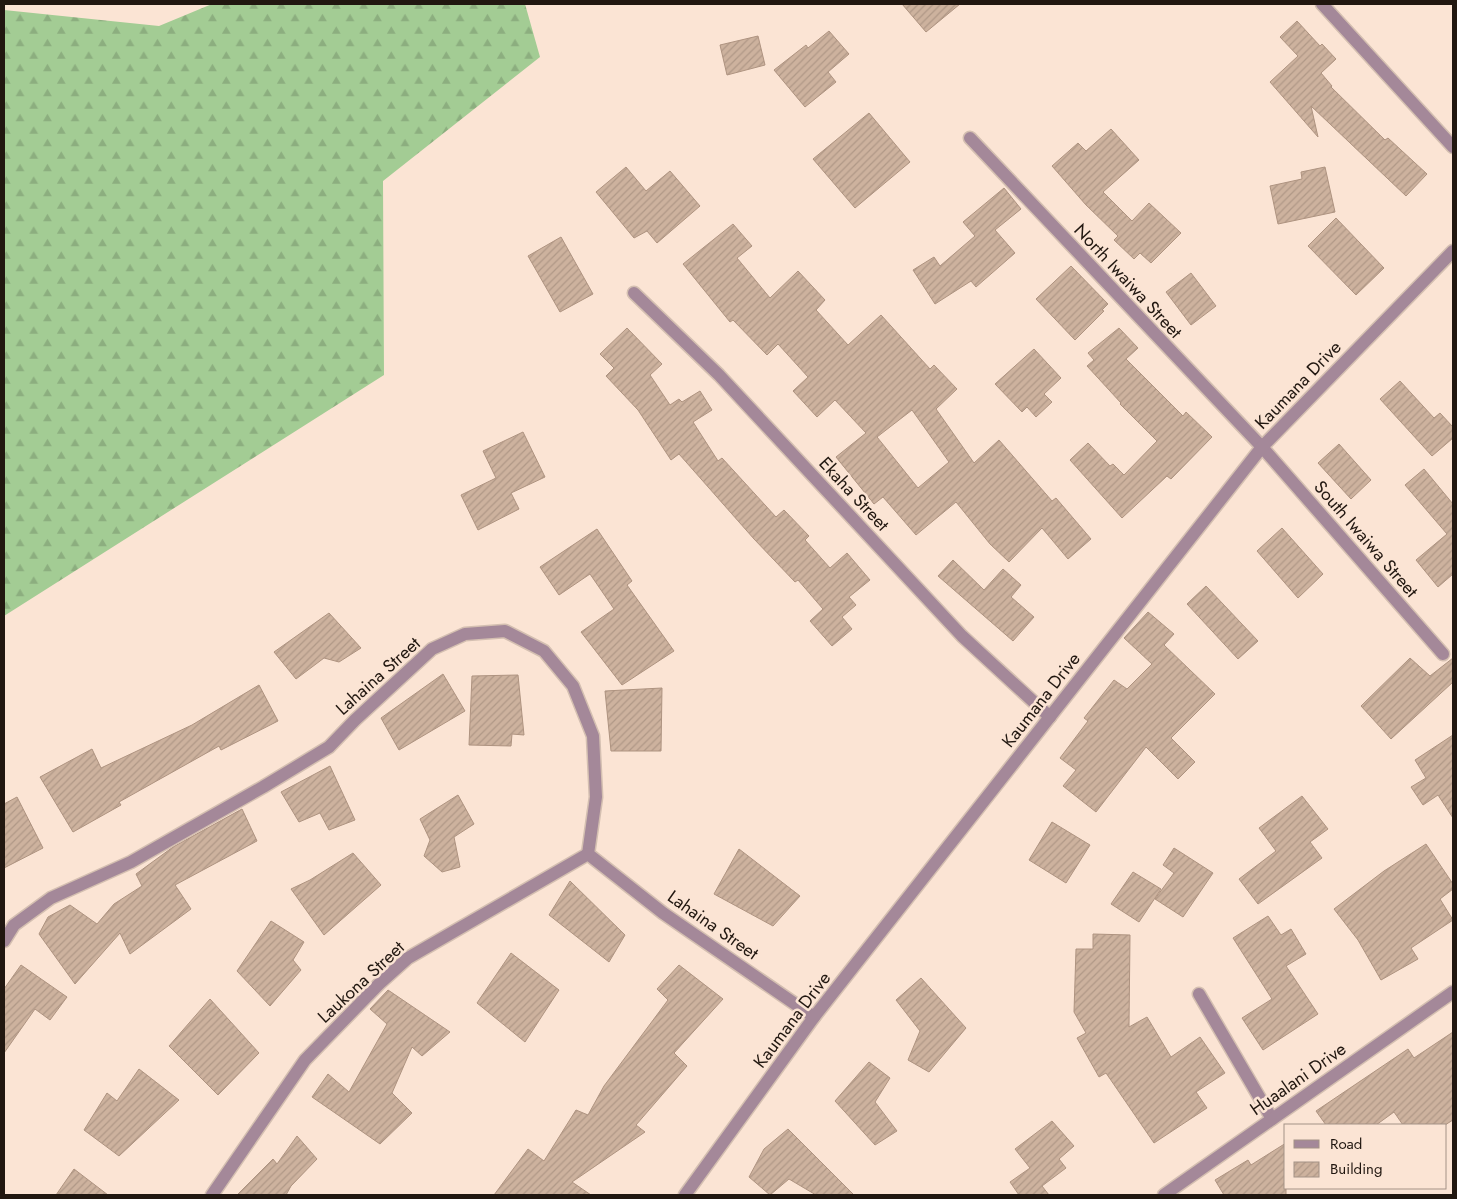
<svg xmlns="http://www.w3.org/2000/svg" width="1457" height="1199" font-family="Jost,sans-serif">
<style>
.forest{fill:url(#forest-firs)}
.building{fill:url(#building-hatch);stroke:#ae9380;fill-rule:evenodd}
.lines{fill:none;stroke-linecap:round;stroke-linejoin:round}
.minor-casing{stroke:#d4bfb1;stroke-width:15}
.tertiary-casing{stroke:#d4bfb1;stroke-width:15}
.minor{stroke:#a48899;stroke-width:12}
.tertiary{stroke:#a48899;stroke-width:12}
.labels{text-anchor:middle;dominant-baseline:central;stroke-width:5;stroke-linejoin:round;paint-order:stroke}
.street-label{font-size:18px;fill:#211710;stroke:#fbe4d4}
</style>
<defs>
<pattern id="forest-firs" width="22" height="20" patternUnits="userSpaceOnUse" patternTransform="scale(1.25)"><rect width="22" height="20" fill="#a3cc94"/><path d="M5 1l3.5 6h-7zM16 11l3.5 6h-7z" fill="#8cae7f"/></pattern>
<pattern id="building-hatch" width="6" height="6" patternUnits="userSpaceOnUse" patternTransform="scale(1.25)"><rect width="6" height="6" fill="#cdb29e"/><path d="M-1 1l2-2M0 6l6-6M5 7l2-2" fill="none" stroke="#b09887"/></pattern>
</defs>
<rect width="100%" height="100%" fill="#fbe4d4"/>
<!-- forest -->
<path class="forest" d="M212,4H525L540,57L383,181L384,375L4,616V10L159,26Z"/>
<!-- building -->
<g class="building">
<path d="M902,4H960L926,32Z"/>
<path d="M1297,21L1320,46L1322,44L1336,59L1321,73L1332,86L1331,87L1385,140L1388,138L1427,174L1406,196L1311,106L1318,137L1270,82L1298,56L1280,37Z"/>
<path d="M829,31L849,54L828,72L836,82L805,107L774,70L806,45L808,48Z"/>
<path d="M758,36L765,65L727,75L720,45Z"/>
<path d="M869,113L910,162L855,208L813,159Z"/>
<path d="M1111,129L1139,160L1103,192L1132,221L1149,203L1181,233L1151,263L1140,253L1134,259L1114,240L1118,236L1086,205L1052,166L1078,143L1086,151Z"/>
<path d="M626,167L646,191L670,171L700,206L657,243L647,231L634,238L596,192Z"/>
<path d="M1325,167L1335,212L1278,224L1270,186L1302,179L1301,172Z"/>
<path d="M1004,188L1021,209L995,230L1015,253L976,287L971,281L935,304L913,270L934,257L940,266L975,236L963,222Z"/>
<path d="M1336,218L1384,268L1356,295L1308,246Z"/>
<path d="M733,224L752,246L737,258L770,298L798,271L825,300L816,310L848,345L881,315L930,369L934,365L957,389L936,409L974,463L999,440L1052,501L1056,498L1091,539L1068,559L1042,528L1009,562L990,544L956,502L916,535L883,497L874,504L836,457L866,433L835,400L817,417L793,391L808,377L778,344L767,355L733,320L730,322L683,264ZM912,410L949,462L918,488L877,437Z"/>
<path d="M561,237L593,294L560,312L528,256Z"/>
<path d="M1071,266L1108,304L1102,310L1104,311L1075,340L1036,299Z"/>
<path d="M1191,273L1216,306L1191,325L1166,292Z"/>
<path d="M627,328L662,364L650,375L670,405L679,399L682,402L700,391L712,410L693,422L718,461L722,458L776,517L784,510L809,536L805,540L830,568L847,553L870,580L849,597L856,605L842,617L852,629L832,646L810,621L823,609L798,580L795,582L754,539L679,454L671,460L638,410L606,376L614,368L600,354Z"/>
<path d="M1119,328L1138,348L1126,359L1183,416L1186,412L1212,437L1171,479L1167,476L1122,518L1070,460L1088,443L1110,466L1113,464L1124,475L1157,441L1120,404L1121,403L1087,366L1094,360L1088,353Z"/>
<path d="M1034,349L1061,378L1044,394L1052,402L1036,417L1027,407L1022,412L995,384Z"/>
<path d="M1400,381L1434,418L1440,413L1453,427V438L1432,456L1380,399Z"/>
<path d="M523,432L545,477L511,493L519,509L478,530L461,495L496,478L483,451Z"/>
<path d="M1339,444L1371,480L1351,499L1318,463Z"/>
<path d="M1424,469L1453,504V574L1438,587L1416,560L1447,534L1405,485Z"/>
<path d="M1282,528L1323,574L1298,598L1257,551Z"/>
<path d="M597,529L632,581L627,585L674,651L622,685L581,632L614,609L590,574L559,595L540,567Z"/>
<path d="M953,560L984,590L1003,569L1021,585L1011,597L1034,617L1013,641L938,576Z"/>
<path d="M1206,586L1258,641L1238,659L1187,604Z"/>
<path d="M1148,612L1174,634L1164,645L1215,694L1171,738L1195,762L1178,779L1146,747L1096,812L1063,786L1076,770L1060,758L1088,721L1084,718L1114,680L1127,689L1152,664L1124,638Z"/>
<path d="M329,613L361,648L339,662L324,658L296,679L274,652Z"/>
<path d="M1410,658L1430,676L1453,658V682L1391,739L1361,706Z"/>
<path d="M443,674L465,711L399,750L381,718Z"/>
<path d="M518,675L524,735L512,734L511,746L469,745L472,676Z"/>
<path d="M259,685L278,721L221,750L219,746L119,802L121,805L73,832L40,777L92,749L101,768L192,725Z"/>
<path d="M662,688L661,751H611L605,691Z"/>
<path d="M1453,735V818L1438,795L1423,805L1411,787L1426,778L1415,760Z"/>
<path d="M330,766L355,820L329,830L320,813L299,822L281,792Z"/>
<path d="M458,795L474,824L454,837L460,867L442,872L424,856L430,840L420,819Z"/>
<path d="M1302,796L1328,829L1310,842L1322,858L1258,904L1239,879L1276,851L1259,828Z"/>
<path d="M17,797L43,848L4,868V804Z"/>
<path d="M242,809L257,841L175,885L191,909L130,954L120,933L75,984L39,934L48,917L70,905L97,924L114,904L142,886L136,874L173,847Z"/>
<path d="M1052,822L1090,845L1066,883L1029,860Z"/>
<path d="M1426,844L1453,884V889L1440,899L1453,920L1411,948L1418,959L1381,980L1358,940L1334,909L1384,871Z"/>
<path d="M1174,848L1213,873L1183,917L1155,899L1174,873L1163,865Z"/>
<path d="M739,849L800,896L773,926L714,894Z"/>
<path d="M353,853L381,885L324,935L291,889L310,880Z"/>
<path d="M1133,872L1161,889L1139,922L1111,904Z"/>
<path d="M570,881L625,935L609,962L549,915Z"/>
<path d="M1268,916L1281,935L1291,929L1306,954L1286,966L1318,1014L1263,1050L1242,1018L1272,999L1233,938Z"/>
<path d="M271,921L304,942L293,960L301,970L270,1006L237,971Z"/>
<path d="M1093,934L1130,935L1129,1027L1147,1017L1171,1057L1200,1037L1225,1073L1196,1092L1207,1108L1154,1143L1106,1073L1099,1077L1077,1038L1086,1033L1074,1012L1076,949H1093Z"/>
<path d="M511,953L559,990L525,1042L477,1003Z"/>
<path d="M21,965L67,997L50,1020L35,1009L4,1053V989Z"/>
<path d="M679,965L723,999L674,1053L687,1066L636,1125L645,1132L572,1182L591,1195H494L528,1149L544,1161L576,1110L588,1115L604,1086L668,1000L657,989Z"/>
<path d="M921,978L966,1028L929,1072L908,1060L920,1031L896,1000Z"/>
<path d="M388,990L450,1032L422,1056L412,1047L392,1093L412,1113L380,1144L312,1097L328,1074L349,1092L387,1024L370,1009Z"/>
<path d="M210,999L259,1053L218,1095L169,1046Z"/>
<path d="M1453,1032V1120L1445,1125H1403L1394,1112L1376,1125H1326L1316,1111L1408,1049L1414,1058Z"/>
<path d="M869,1062L890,1078L875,1102L897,1131L875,1145L835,1101Z"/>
<path d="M139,1069L179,1100L119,1156L84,1130L107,1093L117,1101Z"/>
<path d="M1052,1121L1074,1146L1059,1159L1066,1168L1042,1186L1049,1195H1019L1010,1182L1030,1168L1015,1149Z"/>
<path d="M788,1129L854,1195H816L789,1179L770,1195L749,1177L764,1149Z"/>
<path d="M297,1136L317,1159L291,1186L286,1195H237L273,1159L277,1164Z"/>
<path d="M1286,1143V1195H1224L1215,1180L1248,1160L1251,1165Z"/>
<path d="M74,1169L108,1195H56Z"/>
</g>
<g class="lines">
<defs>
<g id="minor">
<path d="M1322,4L1453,147"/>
<path d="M970,138L1262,447L1443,654"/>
<path d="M634,293L719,375L962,636L1050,717"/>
<path d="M4,941L14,925L51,898L131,862L263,787L329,747L355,720L432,649L465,634L505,631L544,651L573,686L593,736L596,797L588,854L663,913L814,1017"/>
<path d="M1199,994L1272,1119"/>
<path d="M212,1195L305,1060L379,984L408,958L588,854"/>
<path d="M1164,1195L1453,992"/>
</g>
<path id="tertiary" d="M685,1195L814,1017L1262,447L1453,251"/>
</defs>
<!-- minor casing -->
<use href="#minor" class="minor-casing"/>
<!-- tertiary casing -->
<use href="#tertiary" class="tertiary-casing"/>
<!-- minor -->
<use href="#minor" class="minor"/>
<!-- tertiary -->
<use href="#tertiary" class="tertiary"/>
</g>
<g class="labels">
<!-- street labels -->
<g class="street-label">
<text transform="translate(1128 281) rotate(47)">North Iwaiwa Street</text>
<text transform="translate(1298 385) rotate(-46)">Kaumana Drive</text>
<text transform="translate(854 494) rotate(47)">Ekaha Street</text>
<text transform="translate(1366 539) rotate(49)">South Iwaiwa Street</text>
<text transform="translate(378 676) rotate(-42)">Lahaina Street</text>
<text transform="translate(1041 700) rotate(-52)">Kaumana Drive</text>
<text transform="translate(713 925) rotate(35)">Lahaina Street</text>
<text transform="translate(361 982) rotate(-43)">Laukona Street</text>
<text transform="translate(792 1020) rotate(-53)">Kaumana Drive</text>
<text transform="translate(1298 1079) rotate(-35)">Huaalani Drive</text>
</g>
</g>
<!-- border -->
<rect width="1457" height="1199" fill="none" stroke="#211710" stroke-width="10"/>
<!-- legend -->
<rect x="1284" y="1124" width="162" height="65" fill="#fbe4d4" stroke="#a49286"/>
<rect x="1294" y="1140" width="25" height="8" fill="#a48899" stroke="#a49286"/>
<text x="1330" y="1149" font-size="15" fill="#211710">Road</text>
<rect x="1294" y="1162" width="25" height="15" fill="url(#building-hatch)" stroke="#a49286"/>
<text x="1330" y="1174" font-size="15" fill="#211710">Building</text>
</svg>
